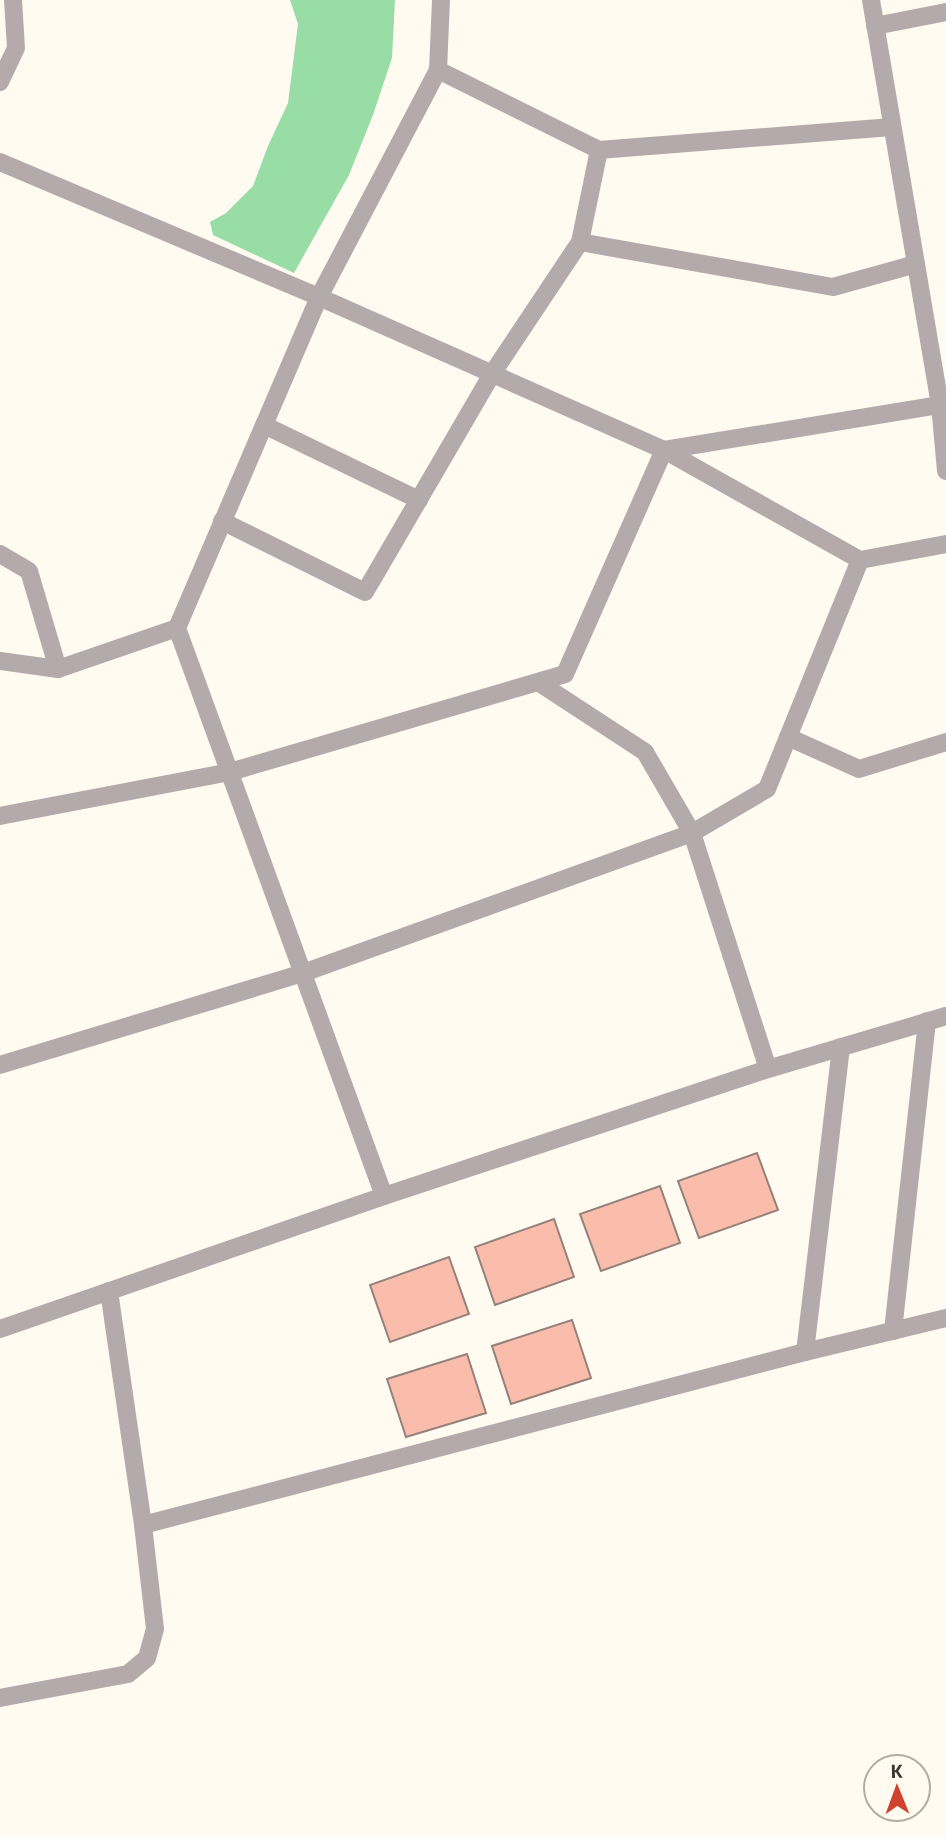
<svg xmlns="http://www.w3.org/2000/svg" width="946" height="1837" font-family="'Exo 2',sans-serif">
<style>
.green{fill:#99dda6}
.building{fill:#fabdac;stroke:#95817b;stroke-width:2}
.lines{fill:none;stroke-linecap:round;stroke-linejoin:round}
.minor{stroke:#b5aaab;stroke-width:18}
</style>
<rect width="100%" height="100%" fill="#fffbf0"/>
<!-- green -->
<path class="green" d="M290,0H395L392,58L373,115L349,175L294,273L213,235L210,222L226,213L253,186L268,146L288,103L298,24Z"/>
<!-- building -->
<g class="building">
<path d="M757,1153L778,1210L699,1238L678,1181Z"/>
<path d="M660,1186L680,1243L601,1271L580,1214Z"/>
<path d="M554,1219L574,1277L495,1305L475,1247Z"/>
<path d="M449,1257L469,1314L390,1342L370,1285Z"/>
<path d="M572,1320L591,1378L511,1404L492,1346Z"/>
<path d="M467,1354L486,1413L406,1437L387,1379Z"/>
</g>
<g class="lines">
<!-- minor -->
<g class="minor">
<path d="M871,0L940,405L946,471"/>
<path d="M875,26L946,12"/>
<path d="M438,70L599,150L892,127"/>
<path d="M0,82L16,48L13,0"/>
<path d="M0,162L319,297L664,450L946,404"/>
<path d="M580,242L833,287L916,264"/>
<path d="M264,425L419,500"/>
<path d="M222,521L365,592L492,374L580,242L599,150"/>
<path d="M0,554L29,571L58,669L177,628"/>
<path d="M0,661L58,669"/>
<path d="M538,682L645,752L692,833L768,1069"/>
<path d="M788,737L859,769L946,742"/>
<path d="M0,816L230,772L565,674L664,450L860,560L946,544"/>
<path d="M0,1065L303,973L692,833L767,789L860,560"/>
<path d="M384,1196L177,628L319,297L438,70L441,0"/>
<path d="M0,1329L384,1196L768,1069L946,1016"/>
<path d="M893,1331L927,1021"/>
<path d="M805,1352L841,1047"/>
<path d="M143,1525L805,1352L946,1318"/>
<path d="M0,1698L128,1674L147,1658L155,1629L143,1525L109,1291"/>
</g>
</g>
<!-- north arrow -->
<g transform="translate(897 1788) rotate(359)"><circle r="33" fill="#fffbf0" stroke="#b1ada4" stroke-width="2"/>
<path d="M0-5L12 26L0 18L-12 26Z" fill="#cf432e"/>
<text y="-10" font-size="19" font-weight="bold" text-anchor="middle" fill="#3b3831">K</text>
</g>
</svg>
